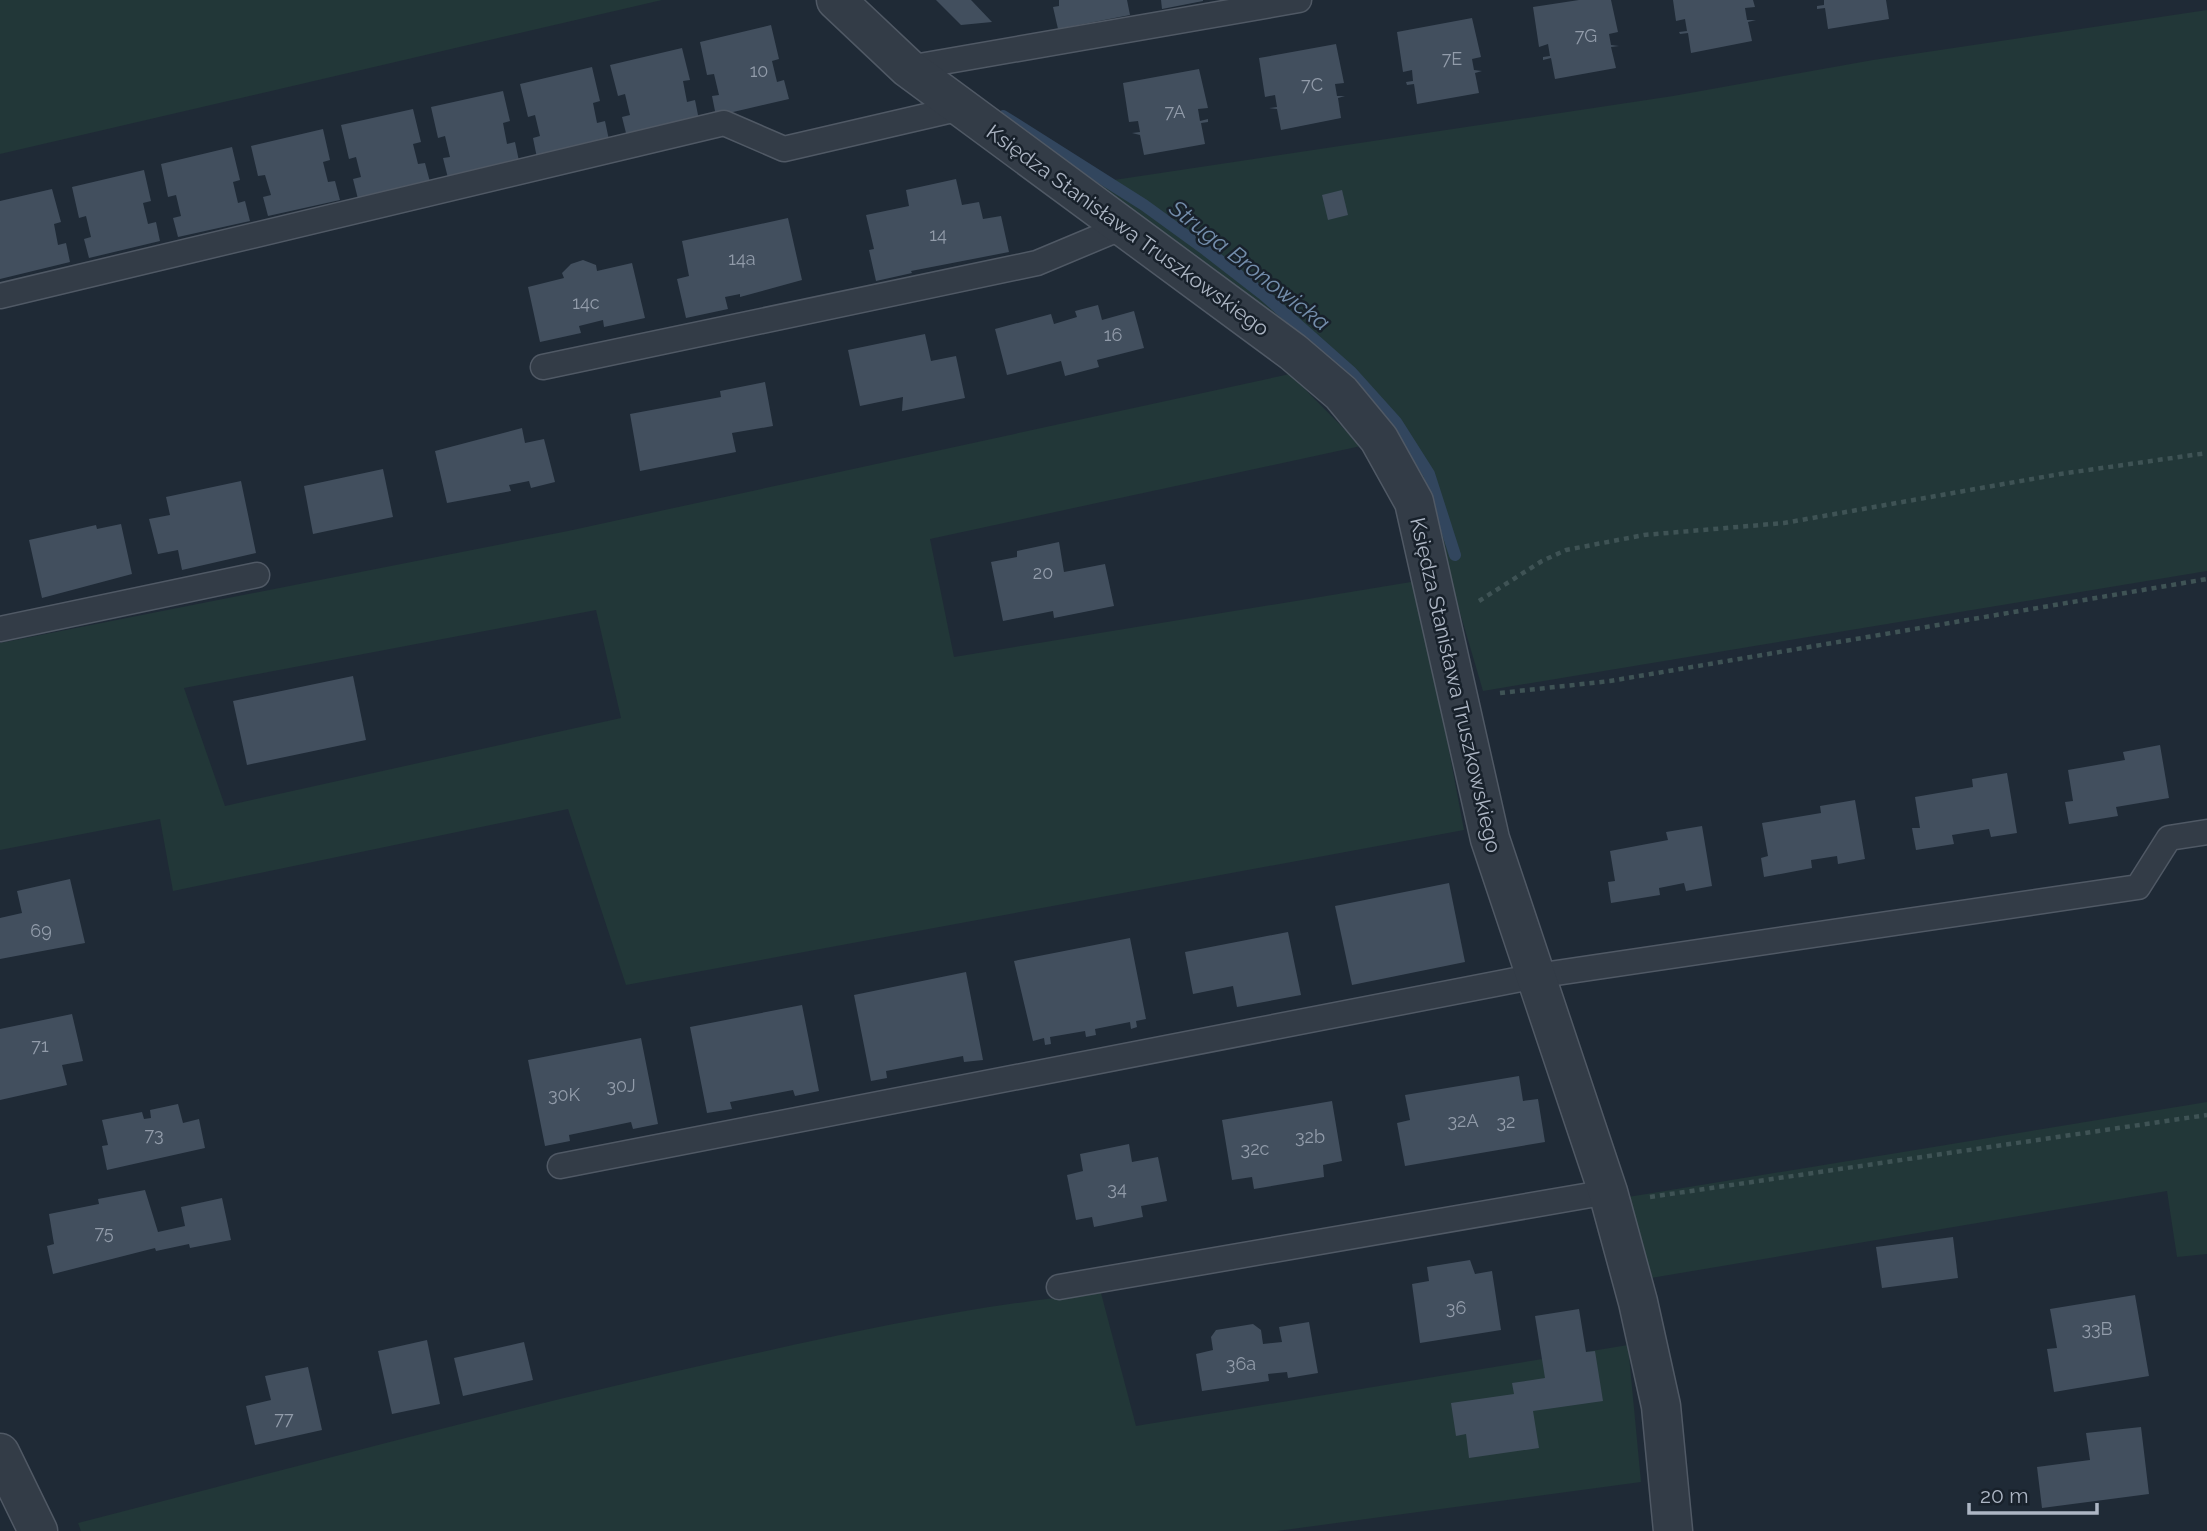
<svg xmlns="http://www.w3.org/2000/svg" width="2207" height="1531" font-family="Raleway,sans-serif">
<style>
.green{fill:#223738;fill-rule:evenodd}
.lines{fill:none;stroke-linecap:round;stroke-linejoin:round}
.stream{stroke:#32465e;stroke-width:12}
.building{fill:#424f5e}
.service-casing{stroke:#505965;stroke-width:27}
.minor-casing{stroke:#505965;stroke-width:41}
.path{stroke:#3f5355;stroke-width:4.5;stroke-dasharray:5 5;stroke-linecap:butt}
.service{stroke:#333c47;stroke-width:24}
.minor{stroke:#333c47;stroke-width:38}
.labels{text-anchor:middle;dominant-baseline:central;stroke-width:5;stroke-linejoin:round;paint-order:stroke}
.number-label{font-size:18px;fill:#929caa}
.street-label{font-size:21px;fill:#adb6c4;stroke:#18212b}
.water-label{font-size:23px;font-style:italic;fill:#748eac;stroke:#18212b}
</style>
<rect width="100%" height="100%" fill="#1f2a36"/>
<!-- green -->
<g class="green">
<path d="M0,0H662L0,154Z"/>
<path d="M2207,10V571L1483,691L1424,490L1094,183L1673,96L1873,60Z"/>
<path d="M1290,374L1361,446L930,539L954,657L1417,581L1464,830L626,985L568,809L173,891L160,819L0,850V643L568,531ZM596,610L621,718L225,806L184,688Z"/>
<path d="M2207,1102V1254L2177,1257L2167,1191L1651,1278L1622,1198Z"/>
<path d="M1101,1293L1136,1426L1628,1345L1641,1482L1277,1531H81L78,1523C292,1468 505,1410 721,1361C847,1333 972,1305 1101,1293Z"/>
</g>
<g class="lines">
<!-- stream -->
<path class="stream" d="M1003,116L1144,205L1206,250L1264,295L1351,372L1396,422L1429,474L1455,555"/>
</g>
<!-- building -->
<g class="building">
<path d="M936,0H971L992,22L961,25Z"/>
<path d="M1059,0H1127L1130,15L1058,29L1053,7L1059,6Z"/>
<path d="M1161,0H1203V1L1162,9Z"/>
<path d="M1579,0H1611L1618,32L1609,34L1611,45L1619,46L1611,47L1616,68L1555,79L1551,58L1543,60V57L1550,56L1548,44L1539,47L1533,7Z"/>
<path d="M1673,0H1753L1755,7L1745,8L1747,20H1756L1748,22L1752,41L1691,53L1688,33L1680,34L1679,32L1687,31L1685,19L1676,21Z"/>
<path d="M1824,0H1886L1889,19L1828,29L1825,8L1817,9V6L1824,5Z"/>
<path d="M1472,18L1481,57L1472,59L1474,70L1482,71L1475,73L1479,93L1417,104L1414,84L1407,85L1406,82L1413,81L1412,70L1403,72L1397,32Z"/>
<path d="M771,25L779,59L772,61L777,82L784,80L789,99L716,116L712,96L719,95L714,74L707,75L700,42Z"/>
<path d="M1336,44L1344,83L1335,84L1337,96H1345L1338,98L1341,118L1281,130L1277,109L1269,108L1277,107L1275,95L1265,97L1259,58Z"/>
<path d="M682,48L690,80L683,81L687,102L695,100L699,120L627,137L622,117L630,115L625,94L618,96L610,65Z"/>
<path d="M592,67L600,101L593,103L597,123L605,121L609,140L537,158L533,138L540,136L535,115L528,117L520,84Z"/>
<path d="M1199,69L1208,108L1198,109L1200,121L1208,119V122L1201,123L1205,144L1144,155L1140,135L1132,133L1140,132L1138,121L1129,122L1123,83Z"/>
<path d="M503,91L510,121L503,123L507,144L515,142L519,161L448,178L443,158L450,157L445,136L438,138L431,107Z"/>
<path d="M413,109L421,142L413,144L418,164L425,163L430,182L358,199L353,179L361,177L356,157L349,159L341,125Z"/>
<path d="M323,129L330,160L323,162L328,182L335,181L340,200L268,216L263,197L271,195L265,175L258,176L251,146Z"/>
<path d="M232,147L240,180L233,182L238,203L245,201L250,221L178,237L173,218L181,216L176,195L168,197L161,164Z"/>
<path d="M144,170L151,201L143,203L148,224L156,222L160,241L89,258L84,239L91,237L86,216L79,218L72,187Z"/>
<path d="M956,179L962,205L979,202L983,219L1001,216L1009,252L911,271L912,273L876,281L869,250L874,249L866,215L909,206L906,190Z"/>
<path d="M52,189L61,222L54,224L58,245L66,243L70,262L0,279V201Z"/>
<path d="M1342,190L1348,215L1328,220L1322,195Z"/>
<path d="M788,218L802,280L740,297V294L725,297L728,309L686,318L677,279L689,276L682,241Z"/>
<path d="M583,260L596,265L597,271L632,263L645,318L604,327L603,320L579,326L581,333L540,342L528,287L564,278L562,273L571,264Z"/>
<path d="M1098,305L1102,320L1134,311L1144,348L1097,360L1099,367L1065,376L1061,361L1007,375L995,329L1051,314L1054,324L1077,317L1075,311Z"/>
<path d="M925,334L931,361L956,356L965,398L902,411L903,397L860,406L848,350Z"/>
<path d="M765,382L773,426L732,433L736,452L640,471L630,414L721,397L720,391Z"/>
<path d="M522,428L525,443L544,439L555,482L531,488L529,481L509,485L511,491L447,503L435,451Z"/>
<path d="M383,469L393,517L313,534L304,486Z"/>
<path d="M241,481L256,553L182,570L178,550L158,554L149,519L170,515L166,497Z"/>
<path d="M121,524L132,574L42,598L29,540L96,525L97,529Z"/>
<path d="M1059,542L1064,572L1105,564L1114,606L1054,618L1053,611L1003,621L991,562L1017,557V551Z"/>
<path d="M353,676L366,740L247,765L233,701Z"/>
<path d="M2160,745L2169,798L2116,807L2118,816L2069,824L2065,802L2073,801L2068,770L2125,760L2123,752Z"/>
<path d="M2007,773L2017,833L1991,837L1989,829L1952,835L1954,844L1916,850L1912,828H1920L1915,797L1973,787L1972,779Z"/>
<path d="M1855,800L1865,859L1838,864L1837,856L1811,860L1812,868L1764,877L1761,858L1768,856L1762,823L1821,813L1820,806Z"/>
<path d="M1702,826L1712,886L1686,891L1684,883L1659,888L1660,895L1611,903L1608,882L1615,881L1610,851L1668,840L1666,832Z"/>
<path d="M70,879L85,943L0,959V918L22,913L17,891Z"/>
<path d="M1449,883L1465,962L1352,985L1335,906Z"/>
<path d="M1288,932L1301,995L1237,1007L1233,986L1193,994L1185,952Z"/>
<path d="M1130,938L1146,1019L1136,1021L1137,1027L1131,1029L1130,1022L1095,1029L1096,1035L1086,1037L1085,1031L1050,1037L1051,1044L1045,1045L1044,1038L1033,1041L1014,961Z"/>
<path d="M966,972L983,1060L964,1062L963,1056L886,1071L887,1078L871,1081L854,995Z"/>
<path d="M802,1005L819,1091L795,1096L793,1090L730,1102L732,1109L707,1113L690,1027Z"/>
<path d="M72,1014L83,1061L62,1065L67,1085L0,1100V1029Z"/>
<path d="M641,1038L658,1124L633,1129L631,1122L569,1135L570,1141L545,1146L528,1060Z"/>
<path d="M1519,1076L1523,1101L1538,1099L1545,1142L1405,1166L1397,1123L1410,1120L1405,1095Z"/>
<path d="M1332,1101L1342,1161L1323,1165L1324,1177L1254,1189L1252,1177L1232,1180L1222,1120Z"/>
<path d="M178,1104L183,1123L199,1119L205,1148L107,1170L102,1146L108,1145L102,1120L142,1112L144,1119L151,1118L150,1110Z"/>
<path d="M1129,1144L1132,1162L1158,1157L1167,1201L1141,1206L1143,1217L1094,1227L1092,1217L1076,1220L1067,1175L1083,1171L1080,1154Z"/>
<path d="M145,1190L158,1232L185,1226L181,1207L222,1198L231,1240L190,1248L189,1244L156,1251L155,1248L53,1274L47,1246L54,1244L49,1214L99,1204L98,1199Z"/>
<path d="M1953,1237L1958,1278L1882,1288L1876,1247Z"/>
<path d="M1470,1260L1475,1274L1492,1271L1501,1330L1420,1343L1412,1284L1429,1281L1427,1267Z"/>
<path d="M2135,1295L2149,1376L2054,1392L2047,1349L2057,1348L2050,1309Z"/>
<path d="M1579,1309L1586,1352L1595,1351L1603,1401L1533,1411L1539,1448L1469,1458L1466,1434L1456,1436L1451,1403L1514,1394L1512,1383L1545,1378L1535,1316Z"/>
<path d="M1309,1322L1318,1373L1288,1378L1287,1372L1268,1374L1269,1381L1202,1391L1196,1354L1213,1350L1211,1337L1216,1330L1253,1324L1261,1330L1263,1344L1282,1342L1279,1327Z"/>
<path d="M427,1340L440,1404L392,1414L378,1351Z"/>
<path d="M524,1342L533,1380L463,1396L454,1358Z"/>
<path d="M308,1367L322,1430L255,1445L246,1406L271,1400L265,1376Z"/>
<path d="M2141,1427L2149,1494L2042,1508L2037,1467L2090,1460L2086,1433Z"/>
</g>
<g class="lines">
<defs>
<g id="service">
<path d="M908,68L1299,0"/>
<path d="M0,296L724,123L784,149L961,108"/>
<path d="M543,367L1037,263L1123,227"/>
<path d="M0,629L257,575"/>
<path d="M560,1166L1536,976L2138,887L2169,838L2207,832"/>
<path d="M1059,1287L1608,1192"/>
</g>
<g id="minor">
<path d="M836,0L908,68L1293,352L1341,393L1379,439L1414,502L1490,839L1608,1192L1638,1302L1661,1406L1673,1531"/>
<path d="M0,1453L38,1531"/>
</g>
</defs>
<!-- service casing -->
<use href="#service" class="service-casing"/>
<!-- minor casing -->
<use href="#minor" class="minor-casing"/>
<!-- path -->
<g class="path">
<path d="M1479,601L1542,561L1566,550L1644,535L1784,523L2060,474L2207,453"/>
<path d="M1500,693L1610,681L2207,579"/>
<path d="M1650,1197L2207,1115"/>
</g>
<!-- service -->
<use href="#service" class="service"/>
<!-- minor -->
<use href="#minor" class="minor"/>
</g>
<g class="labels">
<!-- number labels -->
<g class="number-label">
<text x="1586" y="35">7G</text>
<text x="1452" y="58">7E</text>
<text x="759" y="70">10</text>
<text x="1312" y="84">7C</text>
<text x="1175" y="111">7A</text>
<text x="938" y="234">14</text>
<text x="742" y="258">14a</text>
<text x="586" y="302">14c</text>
<text x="1113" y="334">16</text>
<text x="1043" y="572">20</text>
<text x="41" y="930">69</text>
<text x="40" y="1045">71</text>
<text x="621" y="1085">30J</text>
<text x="564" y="1094">30K</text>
<text x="1463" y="1120">32A</text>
<text x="1506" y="1121">32</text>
<text x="154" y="1134">73</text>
<text x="1310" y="1136">32b</text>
<text x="1255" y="1148">32c</text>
<text x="1117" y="1188">34</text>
<text x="104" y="1232">75</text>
<text x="1456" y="1307">36</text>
<text x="2097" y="1328">33B</text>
<text x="1241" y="1363">36a</text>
<text x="284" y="1418">77</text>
</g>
<!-- street labels -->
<g class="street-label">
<text transform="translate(1128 230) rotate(36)">Księdza Stanisława Truszkowskiego</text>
<text transform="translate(1456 685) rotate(77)">Księdza Stanisława Truszkowskiego</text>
</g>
<!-- water labels -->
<g class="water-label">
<text transform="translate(1250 265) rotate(38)">Struga Bronowicka</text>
</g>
</g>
<!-- scale -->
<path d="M1969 1503v10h128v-10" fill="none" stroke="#adb6c4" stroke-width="3.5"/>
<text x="1980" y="1503" font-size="21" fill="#adb6c4" stroke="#18212b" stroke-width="5" paint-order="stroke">20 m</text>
</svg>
